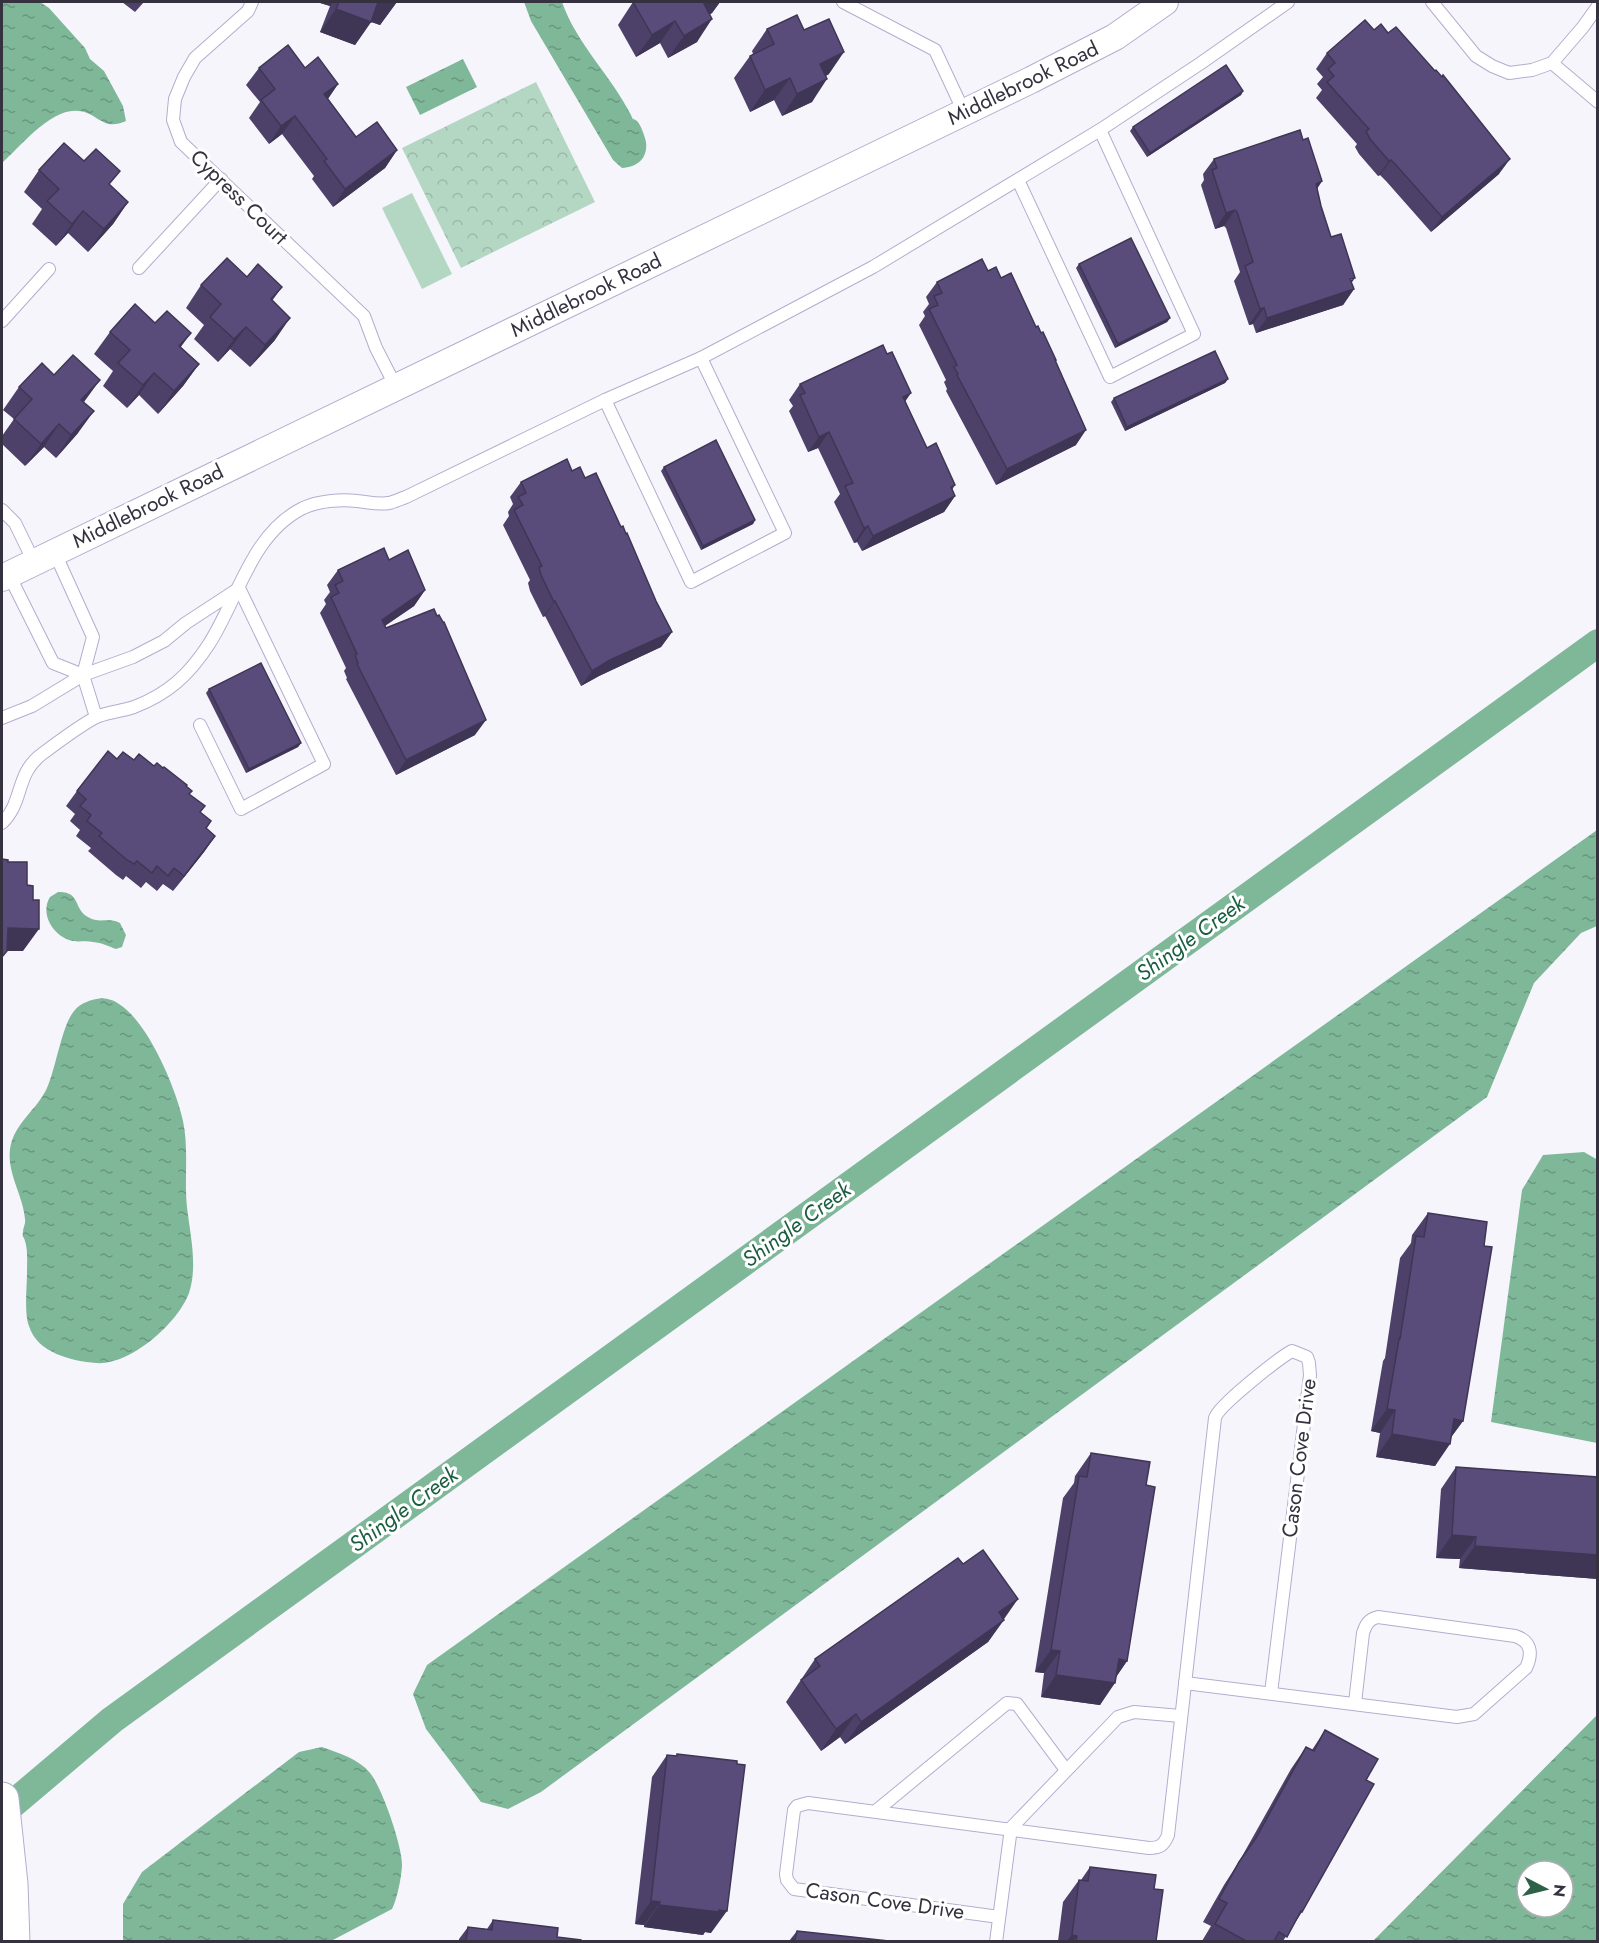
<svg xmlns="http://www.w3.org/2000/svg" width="1599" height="1943" font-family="Jost,sans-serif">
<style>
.grass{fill:#b4d7c3}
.park{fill:url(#park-crowns)}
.water{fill:url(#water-ripples);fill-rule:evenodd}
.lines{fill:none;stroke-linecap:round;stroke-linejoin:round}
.canal{stroke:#7fb899;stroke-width:28}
.service-casing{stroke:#b5acce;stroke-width:14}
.minor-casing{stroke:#b5acce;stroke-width:28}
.secondary-casing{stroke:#b5acce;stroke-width:35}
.service{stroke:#fff;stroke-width:12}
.minor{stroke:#fff;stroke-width:26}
.secondary{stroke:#fff;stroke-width:33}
.wall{fill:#4d4169}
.shaded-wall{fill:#3f3555}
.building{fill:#5a4c7a;stroke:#3f3555;stroke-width:1.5}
.labels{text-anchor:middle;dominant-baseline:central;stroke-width:6;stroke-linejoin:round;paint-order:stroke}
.street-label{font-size:21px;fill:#35313f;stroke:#fff}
.water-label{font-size:22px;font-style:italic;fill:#1a5e40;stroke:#fff}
</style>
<defs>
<pattern id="park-crowns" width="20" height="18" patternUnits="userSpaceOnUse" patternTransform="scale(1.5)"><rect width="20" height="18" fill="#b4d7c3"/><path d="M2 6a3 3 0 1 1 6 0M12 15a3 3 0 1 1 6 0" fill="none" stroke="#9bb9a9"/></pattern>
<pattern id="water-ripples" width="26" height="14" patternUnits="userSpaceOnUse" patternTransform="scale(1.5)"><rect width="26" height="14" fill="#7fb899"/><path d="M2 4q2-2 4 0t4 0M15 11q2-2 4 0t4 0" fill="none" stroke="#69967e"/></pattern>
</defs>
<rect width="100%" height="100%" fill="#f7f5fc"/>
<!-- grass -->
<path class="grass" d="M412,193L452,274L422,289L382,208Z"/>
<!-- park -->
<path class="park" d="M536,82L595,202L461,268L402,148Z"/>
<!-- water -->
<g class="water">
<path d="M2,2H40L49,8L85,48L90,59L104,71L123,106L126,121C102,132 98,112 78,111C51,108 20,147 2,163Z"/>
<path d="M524,2H562C576,43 612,77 631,115C634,122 632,117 637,121C641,125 645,137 646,142C648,159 637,167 622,168L613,160L531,21Z"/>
<path d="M463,59L477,87L420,115L406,87Z"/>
<path d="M1597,830V926L1581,933L1534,983L1487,1097L541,1792L508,1809L481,1802L426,1729L413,1694L427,1665Z"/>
<path d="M58,892C81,891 73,909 88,917C98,924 109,917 120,923L126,935L122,947L116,949C108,946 102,943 93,942C85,940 77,943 69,940C52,934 40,913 50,897Z"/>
<path d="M102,998C108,999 114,1000 119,1004C148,1022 176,1088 183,1121C189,1149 184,1179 187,1207C190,1234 198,1266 189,1293C178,1323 130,1366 96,1363C72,1361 37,1353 29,1326C24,1313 27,1287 27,1272C27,1263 28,1250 25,1241C23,1234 22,1239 23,1232C23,1227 26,1224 25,1219C23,1195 7,1174 10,1149C14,1123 37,1110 47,1088C56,1068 62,1025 74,1011C81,1002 91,1000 102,998Z"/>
<path d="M1584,1152L1598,1160L1597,1443L1491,1422L1522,1190L1543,1155Z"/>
<path d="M1597,1715V1941H1373ZM1527,1871H1563V1907H1527Z"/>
<path d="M322,1747C339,1753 359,1759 370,1773C382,1787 402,1846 402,1864C402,1875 397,1900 392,1909L331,1941H123V1904L142,1872L299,1752Z"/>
</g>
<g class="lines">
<!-- canal -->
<path class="canal" d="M2,1813L112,1720L1598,643"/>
<defs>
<g id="service">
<path d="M252,2L248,11L195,58L184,77L175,99L173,120L181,142L364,316L376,348L396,387"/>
<path d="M843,2L935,50L964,112"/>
<path d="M1432,2L1476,56L1492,66L1509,73L1532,70L1552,63L1583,27L1598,6"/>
<path d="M1552,63L1598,102"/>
<path d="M1018,180L1110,377L1194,334L1100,130"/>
<path d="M139,268L221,179"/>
<path d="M2,321L49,269"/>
<path d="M605,400L691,582L785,533L701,358"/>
<path d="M2,510L15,523L34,562"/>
<path d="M54,551L93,637L83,675L96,717"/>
<path d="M9,575L53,663L83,675"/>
<path d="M2,718L32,706L83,675L133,657L164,641L186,623L238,589"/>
<path d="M200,725L241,809L324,764L239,588"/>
<path d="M2,823C24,802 15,774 42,754C54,745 86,721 99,716C110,712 122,711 134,707C168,694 189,675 209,644C238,599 251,534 303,508C318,501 341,499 357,501C368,502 378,505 389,503C394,502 400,499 406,497L605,400L701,358L873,267L1100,130L1201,63L1288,2"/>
<path d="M1185,1683L1457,1717L1474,1714L1526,1668C1533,1653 1531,1641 1515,1636L1378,1617C1369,1619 1366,1624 1363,1633L1355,1703"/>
<path d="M876,1811L1007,1703L1017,1704L1066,1770"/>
<path d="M999,1917L794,1889L787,1880L786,1874L794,1810L797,1806L808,1803L1149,1848C1160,1848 1164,1845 1168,1835L1215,1418C1218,1406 1279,1358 1292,1351L1307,1357L1309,1363L1310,1375L1271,1693"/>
<path d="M996,1942L1011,1828L1118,1717L1134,1712L1181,1716"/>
</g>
<path id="minor" d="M2,578L1031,80L1115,37L1165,2"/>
<path id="secondary" d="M2,1799L11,1884L13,1942"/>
</defs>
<!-- service casing -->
<use href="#service" class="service-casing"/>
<!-- minor casing -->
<use href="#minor" class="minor-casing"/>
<!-- secondary casing -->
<use href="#secondary" class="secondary-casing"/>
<!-- service -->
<use href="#service" class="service"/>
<!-- minor -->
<use href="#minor" class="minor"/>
<!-- secondary -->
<use href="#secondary" class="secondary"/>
</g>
<!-- wall -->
<g class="wall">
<path d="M122,2H144L135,12Z"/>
<path d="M317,2H397L380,25L371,22L355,45L320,32L330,6Z"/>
<path d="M633,2H720L712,13L709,15L697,42L668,58L660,43L636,57L618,25Z"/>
<path d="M767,29L804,30L829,74L826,76L812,102L782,116L774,100L750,112L734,78L750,56L753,54L752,51Z"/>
<path d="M1327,53L1499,174L1431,232L1386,181L1380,175L1378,176L1359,154L1355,147L1357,144L1316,98L1322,90L1317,84L1323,77L1316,69Z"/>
<path d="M259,68H305L338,84L328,99L356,137L397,150L385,168L333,207L312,179L314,176L282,134L269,144L249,118L260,102L246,85Z"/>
<path d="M1243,91L1241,95L1147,157L1130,131L1133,127Z"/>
<path d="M1303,140L1322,181L1317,189L1321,206L1331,237L1354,289L1343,305L1256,333L1253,324L1249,325L1234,281L1240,272L1226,228L1224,226L1215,229L1201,185L1204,180L1203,174L1214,159Z"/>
<path d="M39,170L110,185L128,202L113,224L88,252L68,233L56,246L32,224L42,209L24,192Z"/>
<path d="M1079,264L1170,318L1167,322L1115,348L1076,268Z"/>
<path d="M988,271L1001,278L1041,333L1056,360L1055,361L1076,445L996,485L946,391L947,389L944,382L946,380L919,325L925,316L923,312L929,304L926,297L937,282Z"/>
<path d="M247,277L282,287L272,301L275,340L250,367L230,349L218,362L194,339L204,325L186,308L201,285Z"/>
<path d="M110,332L181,347L199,364L183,386L158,414L139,395L127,408L103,386L113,371L94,354Z"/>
<path d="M1228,379L1225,383L1125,431L1111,402L1114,398Z"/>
<path d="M800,384L905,402L927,448L955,485L952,490L955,496L944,512L862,551L857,542L854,543L834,502L840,494L818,448L808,452L789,411L793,406L789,400Z"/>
<path d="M19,387L84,402L78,433L56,458L44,447L25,466L2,444V436L14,419L3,410Z"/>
<path d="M664,467L755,520L753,524L701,550L661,471Z"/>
<path d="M572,471L585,478L656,601L672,632L661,647L599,676L581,686L545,616L543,617L530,591L528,583L530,580L503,525L509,516L508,512L513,504L510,497L521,482Z"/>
<path d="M389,560L425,590L414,606L385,626L475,735L396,775L346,679L347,678L344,671L346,668L320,613L326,604L324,600L330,592L327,585L338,570Z"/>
<path d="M209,689L301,743L298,747L246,773L206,693Z"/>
<path d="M117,759L134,760L154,766L186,786L189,794L200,812L206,829L215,836L204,852L173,891L163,884L157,891L146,882L141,888L126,876L123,880L116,875L88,851L91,848L76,836L80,830L70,821L75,814L66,806L77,791Z"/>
<path d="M1428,1213L1484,1246L1463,1421L1451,1437L1435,1466L1376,1457L1380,1433L1371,1431L1383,1361L1385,1358L1400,1258L1411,1243L1412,1235Z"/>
<path d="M1091,1453L1146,1485L1127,1661L1116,1677L1100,1705L1041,1697L1044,1673L1035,1672L1063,1498L1074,1483L1075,1476Z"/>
<path d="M1456,1467L1598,1477V1579L1459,1568L1460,1559L1436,1558L1441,1489Z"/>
<path d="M1004,1619V1620L988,1642L845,1744L840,1737L821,1751L786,1702L815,1659Z"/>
<path d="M1325,1730L1366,1780L1302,1912L1283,1941H1202L1211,1926L1203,1922L1224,1885L1240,1860L1291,1769L1306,1747L1312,1750Z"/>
<path d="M677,1754L711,1933L705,1932L703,1935L644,1927V1925L635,1924L652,1777L667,1755L676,1756Z"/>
<path d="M1090,1867L1154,1889L1156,1941H1058L1063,1902L1079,1880H1081Z"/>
<path d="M493,1920L557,1937L581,1941H459V1939L468,1927L487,1929Z"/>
<path d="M797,1931L889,1941H789Z"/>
</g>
<!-- shaded-wall -->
<g class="shaded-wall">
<path d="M317,2H333L330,6Z"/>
<path d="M377,2H393L396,3L380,25L364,19Z"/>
<path d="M709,2H720L712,13L688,27L704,4Z"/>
<path d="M336,9L371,22L355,45L320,32Z"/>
<path d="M712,19L697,42L668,58L684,36Z"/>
<path d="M675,21L660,43L636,57L652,35Z"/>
<path d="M844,52L829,74L804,86L820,64Z"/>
<path d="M790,78L774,100L750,112L765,90Z"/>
<path d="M827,79L812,102L782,116L797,94Z"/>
<path d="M338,84L326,101L324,94Z"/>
<path d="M1243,91L1241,95L1147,157L1150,153Z"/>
<path d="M295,116L282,134L269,144L281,126Z"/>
<path d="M397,150L385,168L333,207L345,189Z"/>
<path d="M1510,159L1499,174L1431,232L1442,217Z"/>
<path d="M1391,160L1380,175L1378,176L1389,161Z"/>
<path d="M1322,181L1311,197L1316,184Z"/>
<path d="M128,202L113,224L88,252L104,229Z"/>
<path d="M1235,210L1224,226L1215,229L1226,213Z"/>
<path d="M83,211L68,233L56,246L72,224Z"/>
<path d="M1355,278L1345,292L1354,289L1343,305L1256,333L1267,318Z"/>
<path d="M1264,308L1253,324L1249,325L1260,309Z"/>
<path d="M290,318L275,340L250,367L265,345Z"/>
<path d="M1170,318L1167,322L1115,348L1118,344Z"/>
<path d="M246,327L230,349L218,362L234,339Z"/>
<path d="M191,333L175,355L179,346Z"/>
<path d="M199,364L183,386L158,414L174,391Z"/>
<path d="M154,373L139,395L127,408L143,385Z"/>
<path d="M1228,379L1225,383L1125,431L1127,427Z"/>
<path d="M100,380L84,402L81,400Z"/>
<path d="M911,393L900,409L903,397Z"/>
<path d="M94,411L78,433L56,458L71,435Z"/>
<path d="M59,424L44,447L25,466L41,444Z"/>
<path d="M1086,430L1076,445L996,485L1007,469Z"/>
<path d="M829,432L818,448L808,452L819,437Z"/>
<path d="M955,496L944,512L862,551L873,536Z"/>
<path d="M755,520L753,524L701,550L703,546Z"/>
<path d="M868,526L857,542L854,543L864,528Z"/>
<path d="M425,590L414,606L371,635L382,620Z"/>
<path d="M555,601L545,616L543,617L554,602Z"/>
<path d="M672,632L661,647L599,676L581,686L592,671L610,660Z"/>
<path d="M486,720L475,735L396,775L406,760Z"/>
<path d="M301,743L298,747L246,773L249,769Z"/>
<path d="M215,836L204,852L173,891L184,876Z"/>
<path d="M8,928L39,929L23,951H2Z"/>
<path d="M1387,1409L1395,1410L1380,1433L1371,1431Z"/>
<path d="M1454,1419L1463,1421L1447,1443L1450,1444L1435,1466L1376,1457L1392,1434Z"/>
<path d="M1452,1535L1476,1537L1460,1559L1436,1558Z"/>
<path d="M1475,1546L1598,1555V1579L1459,1568Z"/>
<path d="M1018,1599L988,1642L845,1744L861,1722L999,1612Z"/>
<path d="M1051,1650L1060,1651L1044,1673L1035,1672Z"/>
<path d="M1119,1659L1127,1661L1112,1683H1115L1100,1705L1041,1697L1056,1675Z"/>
<path d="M856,1714L840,1737L821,1751L836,1729Z"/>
<path d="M651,1901L660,1902L644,1925L635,1924Z"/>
<path d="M659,1905L719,1910L727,1911L711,1933L705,1932L703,1935L644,1927Z"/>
<path d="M1072,1935L1077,1936L1073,1941H1067Z"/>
</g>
<!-- building -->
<g class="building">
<path d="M339,2H378L371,22L336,9Z"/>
<path d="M633,2H709L704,4L712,19L684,36L675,21L652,35Z"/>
<path d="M797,15L804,30L829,19L844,52L820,64L827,79L797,94L790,78L765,90L750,56L774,44L767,29Z"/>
<path d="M1365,20L1374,30L1381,24L1388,33L1396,27L1435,71L1436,70L1442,77L1443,75L1510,159L1442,217L1396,165L1391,160L1389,161L1370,139L1366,131L1369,129L1327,82L1334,76L1328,69L1335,63L1327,53Z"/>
<path d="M288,45L305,68L318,57L338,84L324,94L356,137L377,122L397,150L345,189L324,161L327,159L295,116L281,126L261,100L275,89L259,68Z"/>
<path d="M1226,65L1243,91L1150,153L1133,127Z"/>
<path d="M1300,130L1303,140L1308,138L1322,181L1316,184L1321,206L1331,237L1341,234L1355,278L1350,279L1354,289L1267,318L1264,308L1260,309L1245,266L1253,262L1237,212L1235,210L1226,213L1212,170L1217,168L1214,159Z"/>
<path d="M64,143L84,161L96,149L120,171L109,184L128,202L104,229L83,211L72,224L47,201L59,189L39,170Z"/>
<path d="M1131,238L1170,318L1118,344L1079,264Z"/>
<path d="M227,258L247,277L258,264L282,287L271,299L290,318L265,345L246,327L234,339L210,317L221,304L201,285Z"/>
<path d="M982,259L988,271L996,267L1001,278L1011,273L1036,327L1038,326L1041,333L1043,332L1056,360H1055L1086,430L1007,469L957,375L958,374L954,367L957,365L929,309L938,305L934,296L942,293L937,282Z"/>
<path d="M135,304L155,323L167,311L191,333L179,346L199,364L174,391L154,373L143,385L118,363L130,350L110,332Z"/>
<path d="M883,345L887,354L892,352L911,393L903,397L927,448L936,443L955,485L951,487L955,496L873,536L868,526L864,528L845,486L853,483L829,432L819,437L800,395L805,393L800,384Z"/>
<path d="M1215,351L1228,379L1127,427L1114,398Z"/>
<path d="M73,355L100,380L81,400L94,411L71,435L59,424L41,444L14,419L32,399L19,387L42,363L54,375Z"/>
<path d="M716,440L755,520L703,546L664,467Z"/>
<path d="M567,459L572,471L580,467L585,478L596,473L621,527L623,526L626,534L627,533L656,601L672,632L610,660L592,671L555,601L554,602L541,575L539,567L542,566L514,510L523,505L518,497L526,493L521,482Z"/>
<path d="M384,548L389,560L408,550L425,590L382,620L386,628L434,609L437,616L439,615L443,622H444L486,720L406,760L357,664L358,663L355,655L357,654L331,597L339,593L335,585L343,581L338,570Z"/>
<path d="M261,663L301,743L249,769L209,689Z"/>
<path d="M108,751L117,759L123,752L134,760L139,754L154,766L157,763L163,768L164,767L187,785L186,786L192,791L189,794L205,806L200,812L211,821L206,828L215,836L184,876L174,868L168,876L157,866L152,873L137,861L134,864L127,860L99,836L102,833L87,821L91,815L80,806L86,799L77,791Z"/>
<path d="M2,859L8,860V862H27V885L33,886V900H39V929L8,928L7,951L2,957Z"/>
<path d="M1428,1213L1487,1222L1484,1246L1492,1247L1463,1421L1454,1419L1450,1444L1392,1434L1395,1410L1387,1409L1399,1339H1400L1416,1236L1424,1237Z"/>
<path d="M1091,1453L1150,1462L1146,1485L1155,1487L1127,1661L1119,1659L1115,1683L1056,1675L1060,1651L1051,1650L1079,1476L1087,1477Z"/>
<path d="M1456,1467L1598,1477V1555L1475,1546L1476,1537L1452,1535Z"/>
<path d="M983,1550L1018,1599L999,1612L1004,1620L861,1722L856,1714L836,1729L801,1680L820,1666L815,1659L958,1558L963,1564Z"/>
<path d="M1325,1730L1378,1759L1366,1780L1374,1784L1302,1912L1301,1911L1287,1937L1279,1932L1274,1941H1246L1215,1924L1227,1903L1219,1899L1239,1862L1256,1838L1306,1747L1314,1751Z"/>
<path d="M677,1754L737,1761V1764L745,1765L727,1911L719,1910V1912L659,1905L660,1902L651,1901L667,1755L677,1756Z"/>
<path d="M1090,1867L1156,1875L1154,1889L1163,1890L1156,1941H1076L1077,1936L1072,1935L1079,1880L1088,1881Z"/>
<path d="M493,1920L558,1928L557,1937L581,1940V1941H466L468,1927L492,1930Z"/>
<path d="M797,1931L889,1941H793V1939L795,1940Z"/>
</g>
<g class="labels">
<!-- street labels -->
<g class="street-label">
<text transform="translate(1023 83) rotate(-26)">Middlebrook Road</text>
<text transform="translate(239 197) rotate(44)">Cypress Court</text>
<text transform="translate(586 295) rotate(-26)">Middlebrook Road</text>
<text transform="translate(148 506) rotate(-26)">Middlebrook Road</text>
<text transform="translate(1299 1458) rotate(-83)">Cason Cove Drive</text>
<text transform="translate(885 1901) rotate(8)">Cason Cove Drive</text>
</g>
<!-- water labels -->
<g class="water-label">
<text transform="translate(1190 938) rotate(-36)">Shingle Creek</text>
<text transform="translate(796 1224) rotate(-36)">Shingle Creek</text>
<text transform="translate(403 1509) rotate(-36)">Shingle Creek</text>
</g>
</g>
<!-- border -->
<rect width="1599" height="1943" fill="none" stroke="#35313f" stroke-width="6"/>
<!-- north arrow -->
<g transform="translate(1545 1889) rotate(97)"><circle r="28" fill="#ffffff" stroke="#aeadb2" stroke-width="1.5"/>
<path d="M0-4.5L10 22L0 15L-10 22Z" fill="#2d6248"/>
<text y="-9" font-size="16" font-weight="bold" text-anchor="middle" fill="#35313f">N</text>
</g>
</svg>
